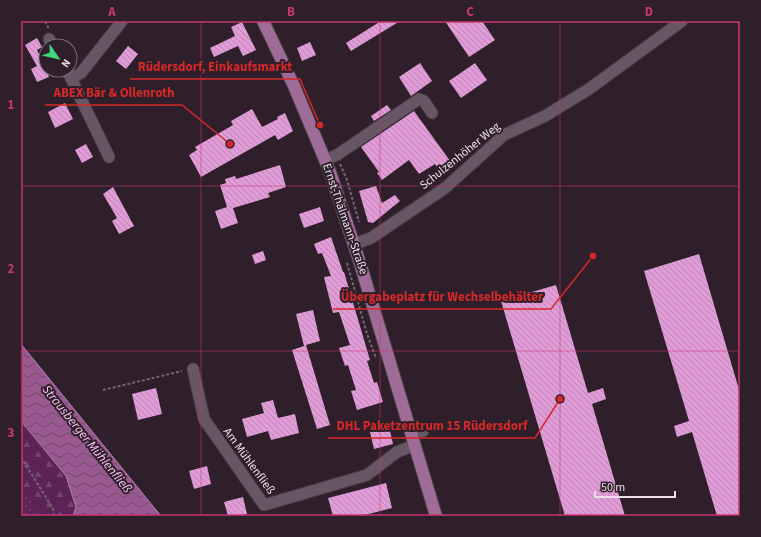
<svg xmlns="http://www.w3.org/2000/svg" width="761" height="537" font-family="'Source Sans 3',sans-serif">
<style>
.forest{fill:url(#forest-firs)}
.park{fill:url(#park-dots)}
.water{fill:url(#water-waves);stroke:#b281ab}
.building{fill:url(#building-back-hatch)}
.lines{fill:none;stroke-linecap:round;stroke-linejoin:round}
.minor-casing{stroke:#493c47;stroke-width:13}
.major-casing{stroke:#493c47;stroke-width:14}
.path{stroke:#746772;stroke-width:2;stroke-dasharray:3 2;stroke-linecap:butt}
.minor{stroke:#675664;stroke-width:11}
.major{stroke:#9e6c96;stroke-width:12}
.grid{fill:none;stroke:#c83670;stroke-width:1;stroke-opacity:0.55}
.labels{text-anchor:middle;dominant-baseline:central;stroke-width:4;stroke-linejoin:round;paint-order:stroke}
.street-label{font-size:12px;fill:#ebe0e9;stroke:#2e1f2b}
.water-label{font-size:13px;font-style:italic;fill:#fcc5f2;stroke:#2e1f2b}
.leader{fill:none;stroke:#d62828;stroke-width:1.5}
.callout-dot{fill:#d62828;stroke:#2e1f2b;stroke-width:1.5}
.callout-label{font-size:13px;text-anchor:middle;font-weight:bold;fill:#d62828;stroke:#2e1f2b;stroke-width:4;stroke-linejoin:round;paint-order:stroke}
.neatline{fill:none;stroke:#c83670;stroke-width:1.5}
.grid-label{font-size:13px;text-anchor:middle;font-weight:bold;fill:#c83670}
</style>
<defs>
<pattern id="forest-firs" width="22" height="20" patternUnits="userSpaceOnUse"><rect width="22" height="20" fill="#5c2456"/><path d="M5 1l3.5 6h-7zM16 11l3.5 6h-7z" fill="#74446e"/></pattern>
<pattern id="park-dots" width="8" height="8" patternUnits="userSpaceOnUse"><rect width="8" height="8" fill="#5c2456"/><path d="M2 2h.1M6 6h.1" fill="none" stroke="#74446e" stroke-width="1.8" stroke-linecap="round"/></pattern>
<pattern id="water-waves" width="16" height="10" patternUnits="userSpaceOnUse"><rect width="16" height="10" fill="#995890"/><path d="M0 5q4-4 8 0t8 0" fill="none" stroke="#704e6b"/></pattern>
<pattern id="building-back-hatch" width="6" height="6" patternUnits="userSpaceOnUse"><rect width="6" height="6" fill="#e19cd7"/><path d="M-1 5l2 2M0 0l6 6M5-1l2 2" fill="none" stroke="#ba86b3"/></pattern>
</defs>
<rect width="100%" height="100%" fill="#2e1f2b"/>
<!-- forest -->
<path class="forest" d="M21,421L66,476L77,507L73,516H21Z"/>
<!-- park -->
<path class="park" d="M21,487L40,516H21Z"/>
<!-- water -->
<path class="water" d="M21,344L161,516H73L76,507L66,476L21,421Z"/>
<!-- building -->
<g class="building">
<path d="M381,21H400L351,51L346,43Z"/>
<path d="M445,21H482L495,40L469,57Z"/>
<path d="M242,22L256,50L243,56L238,46L214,57L210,48L235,36L231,27Z"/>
<path d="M37,38L42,47L37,50L49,77L37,82L31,69L37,66L25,45Z"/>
<path d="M310,42L316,55L302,61L297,48Z"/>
<path d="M128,46L138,54L126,69L116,61Z"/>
<path d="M420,63L432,81L411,96L399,77Z"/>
<path d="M475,63L487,80L461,98L449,81Z"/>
<path d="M65,103L73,119L55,128L48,112Z"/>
<path d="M387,105L391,110L374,121L371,116Z"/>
<path d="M252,109L262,127L278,119L277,117L285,113L293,131L278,140L275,135L201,177L189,155L197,150L195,147L233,125L231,121Z"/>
<path d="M414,111L453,165L442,173L435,164L419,174L409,160L382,180L377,173L379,172L361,147Z"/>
<path d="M86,144L93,157L82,163L75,150Z"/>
<path d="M280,165L286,187L268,193L270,197L233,208L238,223L221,229L215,211L227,207L220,185L226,183L225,179L235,176L236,179Z"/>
<path d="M376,186L382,203L395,195L400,201L373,223L368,222L359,191Z"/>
<path d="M113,187L134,226L119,234L112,221L117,218L103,194Z"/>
<path d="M320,207L324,221L304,228L299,214Z"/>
<path d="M331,237L343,272H344L370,360L367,361L374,383L377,382L383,402L357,410L351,391L356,390L348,365L345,366L339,348L350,345L339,312L333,313L324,277L331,276L322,253L318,254L314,244Z"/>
<path d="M263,251L266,260L255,264L252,255Z"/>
<path d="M699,254L740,393V516H717L692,432L677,437L674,426L689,421L644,271Z"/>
<path d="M556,285L588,393L603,388L606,399L592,404L625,516H565L501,301Z"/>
<path d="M313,310L320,341L306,345L330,425L317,429L292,350L304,346L296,314Z"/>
<path d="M156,388L162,414L138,420L132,394Z"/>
<path d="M273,400L278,418L295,414L299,433L271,440L268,431L247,437L242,419L264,413L261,403Z"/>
<path d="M389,427L393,444L374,449L370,432Z"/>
<path d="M207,466L211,484L194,489L189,471Z"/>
<path d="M386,483L392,508L361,516H333L328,498Z"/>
<path d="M243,497L247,514L240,516H228L224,502Z"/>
</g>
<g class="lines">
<defs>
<g id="minor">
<path d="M49,39L53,46"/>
<path d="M67,70L109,157"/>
<path d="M72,78L81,73L122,21"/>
<path d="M325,160L337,155L419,99L424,101L432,113"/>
<path d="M354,244L371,238L445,188L504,135L545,116L589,89L682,21"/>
<path d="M193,369L204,419L264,505L367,475L397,452L415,445"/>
<path d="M412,434L423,431"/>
</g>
<path id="major" d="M263,21L294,86L330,172L360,263L436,516"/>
</defs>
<!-- minor casing -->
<use href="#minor" class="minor-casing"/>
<!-- major casing -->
<use href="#major" class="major-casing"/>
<!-- path -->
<g class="path">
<path d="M45,21L49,29"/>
<path d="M340,164L347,180L359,222"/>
<path d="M347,263L367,334L376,358"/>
<path d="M103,390L182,371"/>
<path d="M21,457L53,509L54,516"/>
</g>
<!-- minor -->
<use href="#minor" class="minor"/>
<!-- major -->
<use href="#major" class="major"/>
</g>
<!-- grid -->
<path class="grid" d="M201,21V516M380,21V516M560,21V516M21,186H740M21,351H740"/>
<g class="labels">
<!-- street labels -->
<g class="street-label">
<text transform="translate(460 156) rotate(-39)">Schulzenhöher Weg</text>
<text transform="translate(345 219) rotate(71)">Ernst-Thälmann-Straße</text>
<text transform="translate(249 461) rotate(54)">Am Mühlenfließ</text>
</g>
<!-- water labels -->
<g class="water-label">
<text transform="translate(87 439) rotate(51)">Strausberger Mühlenfließ</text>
</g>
</g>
<!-- callouts -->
<path class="leader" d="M320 125L300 79H130M230 144L182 105H45M593 256L551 309H333M560 399L535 438H328"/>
<g class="callout-dot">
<circle cx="320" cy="125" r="4"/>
<circle cx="230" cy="144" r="4"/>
<circle cx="593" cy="256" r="4"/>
<circle cx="560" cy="399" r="4"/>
</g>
<g class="callout-label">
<text x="215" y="71">Rüdersdorf, Einkaufsmarkt</text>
<text x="114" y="97">ABEX Bär &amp; Ollenroth</text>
<text x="442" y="301">Übergabeplatz für Wechselbehälter</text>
<text x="432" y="430">DHL Paketzentrum 15 Rüdersdorf</text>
</g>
<!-- border -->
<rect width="761" height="537" fill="none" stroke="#2e1f2b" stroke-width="44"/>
<!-- north arrow -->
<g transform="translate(58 58) rotate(124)"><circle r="19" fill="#2e1f2b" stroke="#7a6c77"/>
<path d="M0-3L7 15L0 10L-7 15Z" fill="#41d77c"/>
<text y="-6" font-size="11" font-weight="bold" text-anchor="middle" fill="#ebe0e9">N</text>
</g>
<!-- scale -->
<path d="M595 491v6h80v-6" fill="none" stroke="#ebe0e9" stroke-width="2"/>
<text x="601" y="491" font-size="12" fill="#ebe0e9" stroke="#2e1f2b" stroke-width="3" paint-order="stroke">50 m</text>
<rect x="22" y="22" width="717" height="493" class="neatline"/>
<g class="grid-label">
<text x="112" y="16">A</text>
<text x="291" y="16">B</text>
<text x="470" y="16">C</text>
<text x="649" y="16">D</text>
<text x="11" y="109">1</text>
<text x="11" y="273">2</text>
<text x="11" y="437">3</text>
</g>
</svg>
